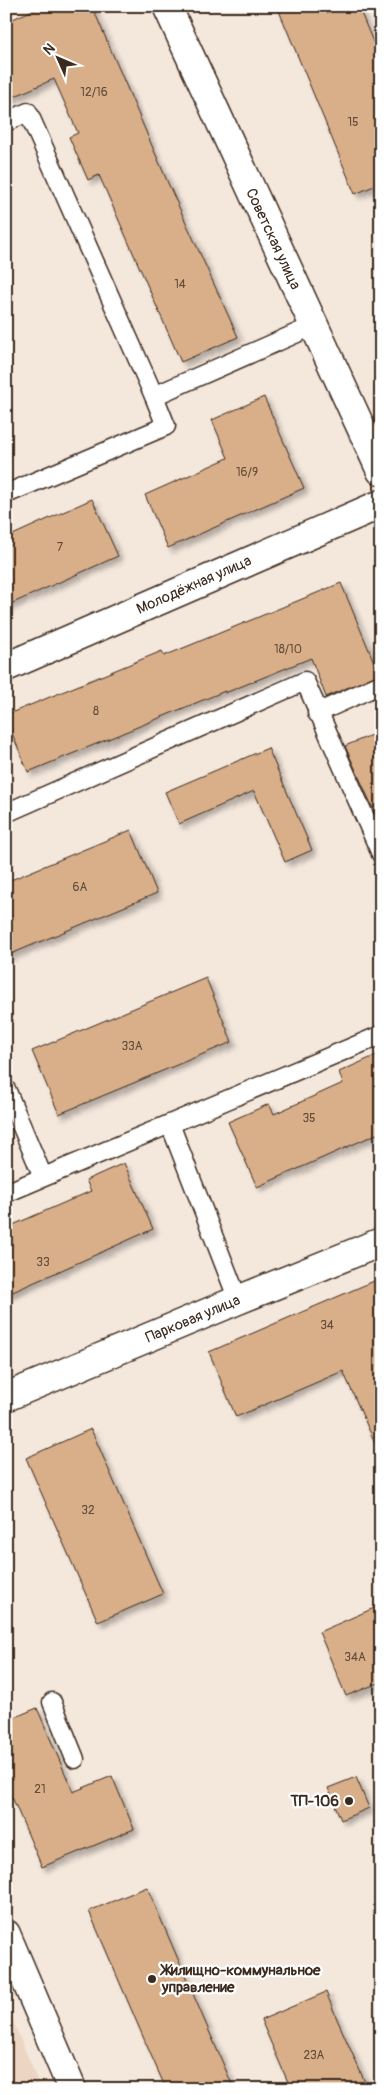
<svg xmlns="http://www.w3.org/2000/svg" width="387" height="2095" font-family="Pangolin,sans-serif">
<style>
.built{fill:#ecd6c3}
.building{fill:#d9af8a;stroke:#3b2a1e;filter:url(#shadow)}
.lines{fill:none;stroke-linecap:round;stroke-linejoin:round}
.lane-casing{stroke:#3b2a1e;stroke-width:21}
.street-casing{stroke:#3b2a1e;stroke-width:31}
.secondary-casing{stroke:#3b2a1e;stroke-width:31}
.lane{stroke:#fff;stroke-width:18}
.street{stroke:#fff;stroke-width:28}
.secondary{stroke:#fff;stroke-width:28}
.poi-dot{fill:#3b2a1e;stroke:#fff;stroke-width:2}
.labels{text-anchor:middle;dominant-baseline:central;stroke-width:4.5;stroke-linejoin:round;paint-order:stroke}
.number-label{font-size:12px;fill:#624b39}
.street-label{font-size:15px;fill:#3b2a1e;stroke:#fff}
.poi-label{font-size:15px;font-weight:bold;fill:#3b2a1e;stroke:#fff;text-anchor:end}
</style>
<defs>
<filter id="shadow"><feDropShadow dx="4.5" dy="4.5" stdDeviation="2.5" flood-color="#0004"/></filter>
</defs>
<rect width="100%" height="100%" fill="#f4e7dc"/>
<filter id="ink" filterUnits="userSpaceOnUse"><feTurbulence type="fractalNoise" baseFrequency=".02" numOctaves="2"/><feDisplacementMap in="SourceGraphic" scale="10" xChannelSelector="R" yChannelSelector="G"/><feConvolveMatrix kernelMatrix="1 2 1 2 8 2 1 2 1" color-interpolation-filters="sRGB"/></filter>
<g filter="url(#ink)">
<!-- built -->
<path class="built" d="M6,2004L41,2089H6Z"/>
<!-- building -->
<g class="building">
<path d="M42,6H92L168,183L238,337L181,362L99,175L88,180L69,137L78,133L54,79L6,100V22Z"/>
<path d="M277,6H358L381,61V183L355,194Z"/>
<path d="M264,397L304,488L168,548L145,495L228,458L212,420Z"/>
<path d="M92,499L118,556L6,606V538Z"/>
<path d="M341,583L379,674L326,697L311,658L225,693V691L28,772L6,719V715L162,651L164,656Z"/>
<path d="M381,731V826L345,746Z"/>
<path d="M268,748L312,850L285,862L254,791L179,824L165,792Z"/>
<path d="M131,830L157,893L6,956V882Z"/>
<path d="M206,978L232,1042L59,1114L32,1051Z"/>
<path d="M381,1053V1132L257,1187L228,1122L269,1104L274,1114L343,1083L339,1072Z"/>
<path d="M124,1163L153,1229L6,1295V1228L91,1191L86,1180Z"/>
<path d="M374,1281L381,1297V1457L343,1371L236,1417L209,1352Z"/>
<path d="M91,1429L163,1594L98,1622L26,1458Z"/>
<path d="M381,1605V1682L346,1696L319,1632Z"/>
<path d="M37,1708L73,1792L112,1776L134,1829L42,1867L6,1783V1721Z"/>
<path d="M356,1777L369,1808L341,1820L328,1788Z"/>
<path d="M147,1887L234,2089H166L147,2046L89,1911Z"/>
<path d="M326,1992L337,2019L368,2089H291L261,2020Z"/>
</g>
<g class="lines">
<defs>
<g id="lane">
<path d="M6,122L28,112L154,396L313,326"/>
<path d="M6,494L166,426L154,396"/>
<path d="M317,713L381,684"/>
<path d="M6,813L305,681L381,854"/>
<path d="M6,1089L43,1177"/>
<path d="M170,1124L238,1300"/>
<path d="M6,1193L381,1035"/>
<path d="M52,1702L75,1759"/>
</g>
<g id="street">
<path d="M6,667L381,504"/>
<path d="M6,1397L238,1300L381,1242"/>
<path d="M6,1934L72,2089"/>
</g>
<path id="secondary" d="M167,6L381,471"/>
</defs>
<!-- lane casing -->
<use href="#lane" class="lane-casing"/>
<!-- street casing -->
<use href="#street" class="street-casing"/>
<!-- secondary casing -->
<use href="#secondary" class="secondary-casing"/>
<!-- lane -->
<use href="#lane" class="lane"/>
<!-- street -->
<use href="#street" class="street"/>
<!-- secondary -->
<use href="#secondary" class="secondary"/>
</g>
</g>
<!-- markers -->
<g class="poi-dot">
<circle cx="349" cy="1801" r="5"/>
<circle cx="152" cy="1979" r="5"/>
</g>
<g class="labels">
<!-- number labels -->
<g class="number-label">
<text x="94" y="92">12/16</text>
<text x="353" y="122">15</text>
<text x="180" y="284">14</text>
<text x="247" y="472">16/9</text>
<text x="60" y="547">7</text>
<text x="288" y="649">18/10</text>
<text x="96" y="711">8</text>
<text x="80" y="887">6А</text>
<text x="132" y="1046">33А</text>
<text x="309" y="1118">35</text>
<text x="43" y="1262">33</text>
<text x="327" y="1325">34</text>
<text x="88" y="1510">32</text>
<text x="355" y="1657">34А</text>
<text x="40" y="1789">21</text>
<text x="314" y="2055">23А</text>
</g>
<!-- street labels -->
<g class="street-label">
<text transform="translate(273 239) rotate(65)">Советская улица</text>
<text transform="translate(194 585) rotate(-24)">Молодёжная улица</text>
<text transform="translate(193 1319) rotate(-23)">Парковая улица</text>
</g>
<!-- poi labels -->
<g class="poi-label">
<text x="339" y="1801">ТП-106</text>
<text x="162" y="1970" text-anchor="start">Жилищно-коммунальное<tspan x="162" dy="17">управление</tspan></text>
</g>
</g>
<!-- margin -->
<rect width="387" height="2095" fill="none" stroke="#fff" stroke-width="25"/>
<rect x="12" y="12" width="362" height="2070" fill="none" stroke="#3b2a1e" stroke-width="2" filter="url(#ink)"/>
<!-- north arrow -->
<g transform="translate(58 58) rotate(315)" stroke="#ffffff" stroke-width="4" paint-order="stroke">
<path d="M0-4L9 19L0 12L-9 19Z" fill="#3b2a1e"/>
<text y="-8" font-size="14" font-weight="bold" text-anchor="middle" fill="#3b2a1e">N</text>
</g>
</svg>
